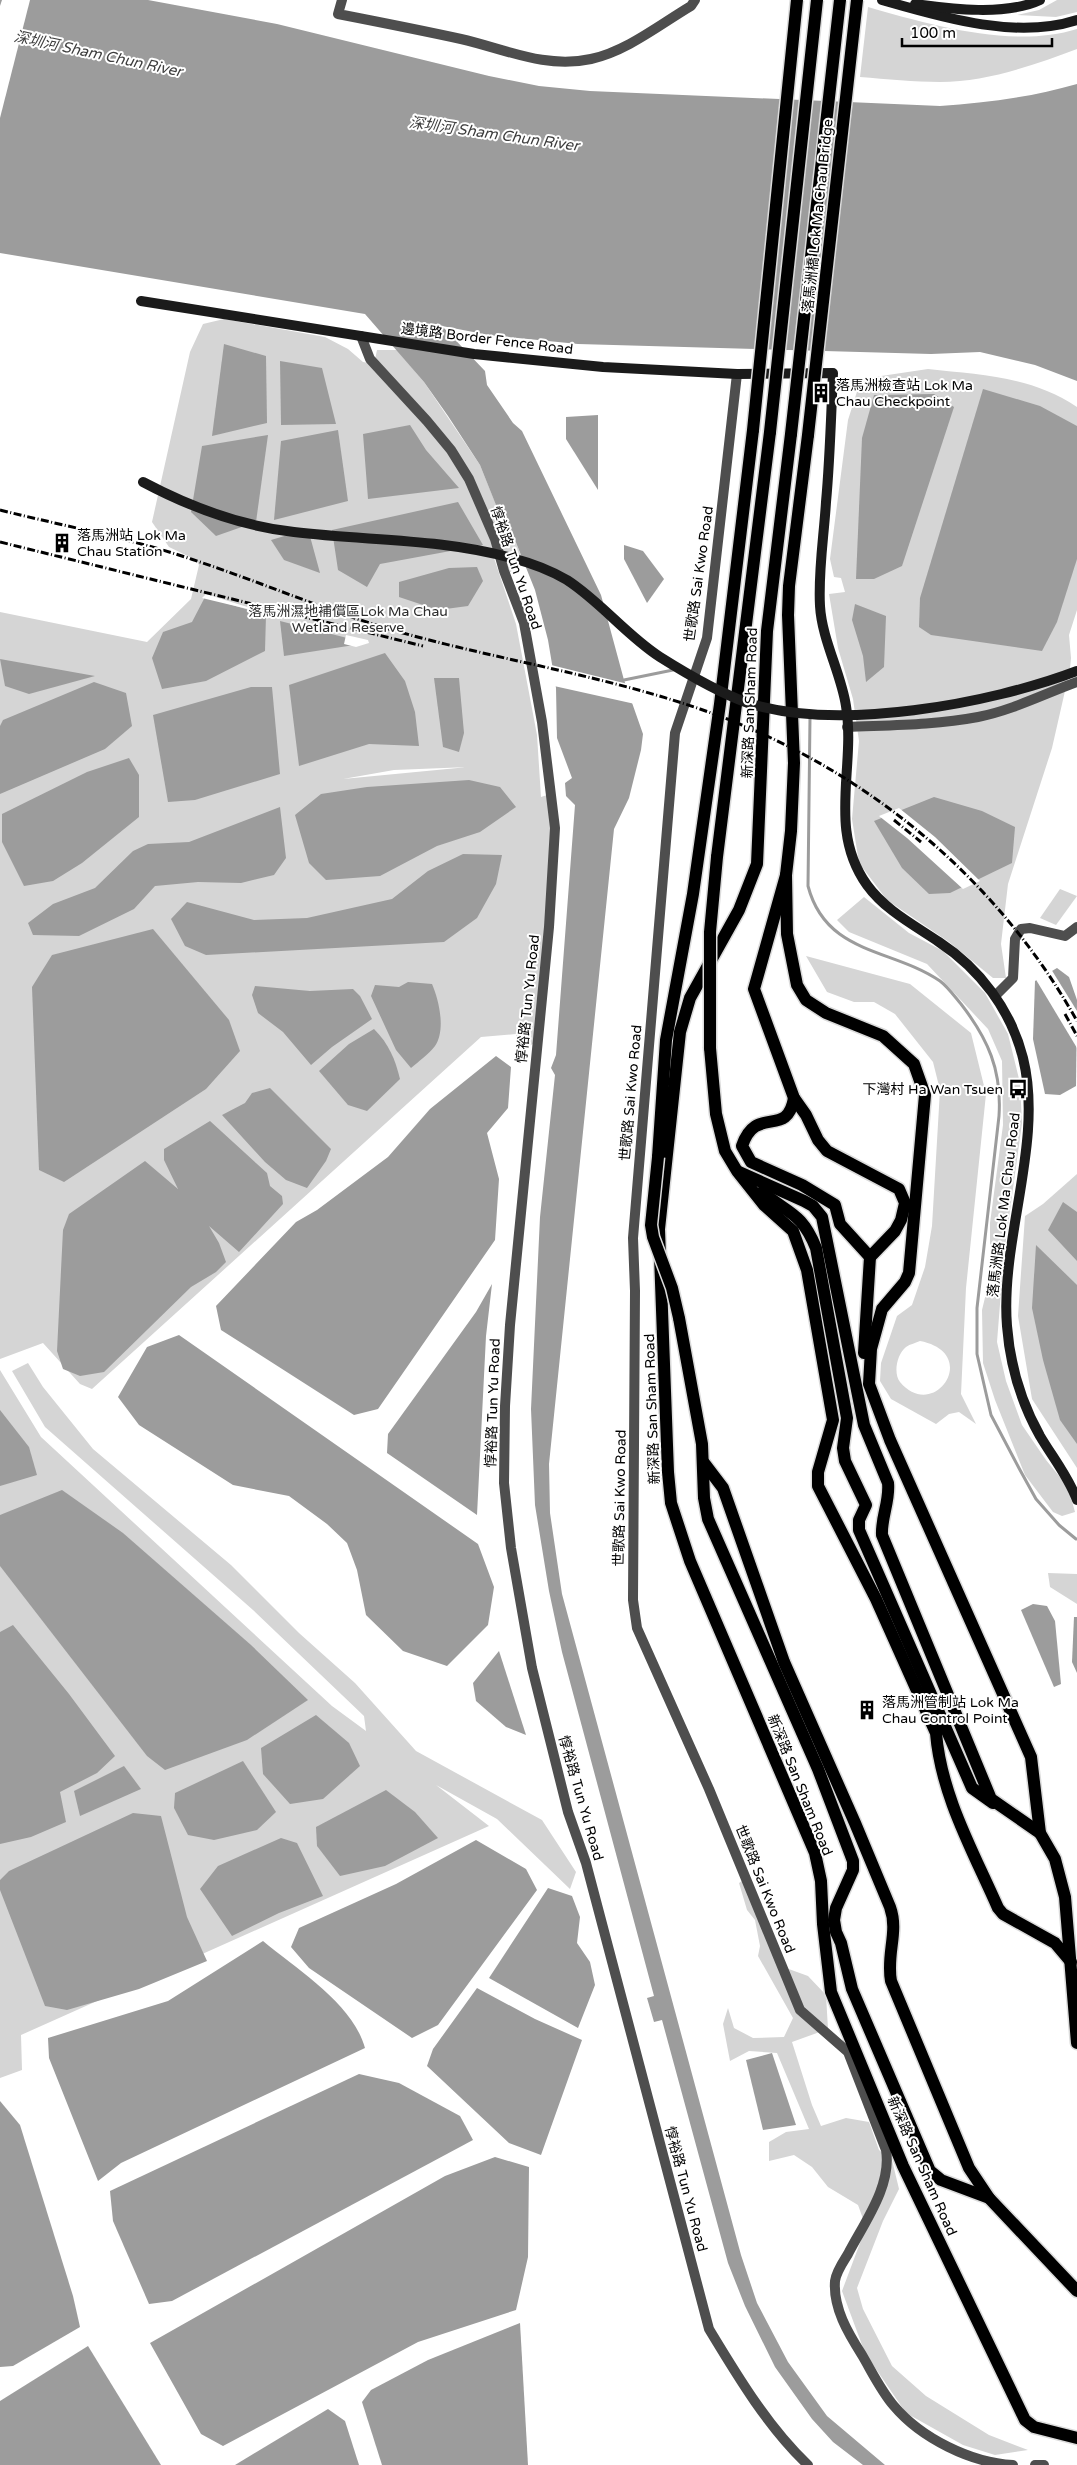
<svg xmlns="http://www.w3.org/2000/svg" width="1077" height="2465" font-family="'Varela Round','Noto Sans SC',sans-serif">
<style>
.green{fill:#d5d5d5;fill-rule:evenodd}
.water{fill:#9c9c9c}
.pier{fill:#fff}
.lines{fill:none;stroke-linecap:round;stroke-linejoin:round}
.stream{stroke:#9c9c9c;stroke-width:3}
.primary-casing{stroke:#dbdbdb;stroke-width:15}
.street{stroke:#4e4e4e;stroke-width:10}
.secondary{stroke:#1b1b1b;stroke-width:10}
.primary{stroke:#000;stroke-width:12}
.rail{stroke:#000;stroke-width:3;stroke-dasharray:8 2.5 1 2.5;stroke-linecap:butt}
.primary-bridge-casing{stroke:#dbdbdb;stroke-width:15;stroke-linecap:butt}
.secondary-bridge{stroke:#1b1b1b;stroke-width:10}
.primary-bridge{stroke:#000;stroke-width:12}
.labels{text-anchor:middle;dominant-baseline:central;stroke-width:4;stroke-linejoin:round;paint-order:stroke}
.street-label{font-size:14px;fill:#000;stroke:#fff}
.poi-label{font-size:14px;fill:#000;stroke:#fff;text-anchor:start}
.park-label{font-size:14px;fill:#2c2c2c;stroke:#fff}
.water-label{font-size:15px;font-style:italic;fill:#3d3d3d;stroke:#fff}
</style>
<rect width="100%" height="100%" fill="#fff"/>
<!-- green -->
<g class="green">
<path d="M1057,0H1077V12L1056,17L1017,15L1039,10Z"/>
<path d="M868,7C931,25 1013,49 1077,29V49C1034,65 987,82 940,82C914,82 887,79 860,77Z"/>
<path d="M224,319L325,337L348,349L363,362L374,364L377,350H397L424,382L480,465L510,539L515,540L521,555L515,568L506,576L493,555L516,624L537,735L541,797L550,794L555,828L535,1043L518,1051L516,1034L481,1037L92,1389L80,1384L43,1343L0,1359V612L147,642L191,599L199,565L196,560L169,547L152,522L190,352L203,324ZM469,767H468L343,779L394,770Z"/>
<path d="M928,369C981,375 1031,376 1077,407V610L1069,635L1071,658L1070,669L1052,748L1008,884L1001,944L1006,978H993L949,942L887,900L859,863L852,819L859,741L853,699L838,648L829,594L845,592L841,578L834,577L830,559L848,420L861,379Z"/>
<path d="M1060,889L1077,896L1056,925L1040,918Z"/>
<path d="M864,897L909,933L943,951L985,993L1008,1034L1020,1083L1022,1123L1004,1254L997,1342L1006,1381L1022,1425L1046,1460L1068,1487L1075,1512L1062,1516L1053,1512L1025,1475L995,1400L983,1363L982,1310L990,1277V1223L1003,1125L1002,1061L988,1029L927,964L849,932L837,920Z"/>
<path d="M806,956L910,984L971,1033L986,1094L966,1288L961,1394L976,1424L959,1412L949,1414L936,1424L891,1399L880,1381L881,1363L897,1316L912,1305L925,1267L932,1226L940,1090L933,1062L895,1014L874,1002H854L827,992ZM920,1341C982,1353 934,1423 900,1382C893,1373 897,1354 906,1347C910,1344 916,1343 920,1341Z"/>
<path d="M1077,1174V1468L1032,1399L1018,1316L1025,1216L1043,1204Z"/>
<path d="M28,1363L43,1387L93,1449L231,1565L299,1633L355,1683L416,1751L542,1820L576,1872L570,1889L497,1819L436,1785L489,1826L21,2035L22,2070L0,2078V1370L41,1437L332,1706L366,1731L364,1716L253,1610L45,1427L12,1371Z"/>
<path d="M1048,1573L1077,1574V1604L1050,1587Z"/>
<path d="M748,1877L786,1968L808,1976L826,1995L828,2029L792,2042L812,2105L821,2126L846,2118L869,2122L879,2150L892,2160L899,2189L883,2221L857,2288L863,2309L892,2366L926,2396L989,2435L1028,2450L995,2455L963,2445L906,2413L865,2353L842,2291L866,2227L858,2205L828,2187L812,2167L794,2155L769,2161V2142L786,2132L809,2129L777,2053L749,2051L730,2061L723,2024L728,2008L734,2028L753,2038L784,2037L793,2018L758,1956L760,1946L755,1920L747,1910L739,1883Z"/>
</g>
<!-- water -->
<g class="water">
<path d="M0,0H148L277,24L489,76L539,86L590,91L940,106C986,103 1032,97 1077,84V381L1035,365L980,352L931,354L578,344L489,335L442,326L485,371L487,385L513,423L522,431L601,595L624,680L643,734L641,750L629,798L614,829L549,1464L550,1513L562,1594L741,2255L757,2303L788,2362L827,2416L885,2465H863L833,2442L812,2419L775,2367L745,2306L728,2263L662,2020L654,2022L647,1998L654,1996L562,1652L549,1591L535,1505L531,1409L540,1217L555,1075L551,1068L556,1055L575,805L566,796L565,783L572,778L557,738L556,688L548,640L535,590L515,540H510L480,465L448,416L424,382L365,314L0,253Z"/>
<path d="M224,344L266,356L267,423L212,436Z"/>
<path d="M280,361L322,368L336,424L281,425Z"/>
<path d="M983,389L1040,406L1077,426V559L1057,622L1042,651L931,635L919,627L920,598Z"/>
<path d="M934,394L954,407L902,566L874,579H856L862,438L874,395Z"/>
<path d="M598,415V490L566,439V417Z"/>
<path d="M410,425L426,450L459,488L368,499L363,434Z"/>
<path d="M338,430L348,501L274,520L281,441Z"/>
<path d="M268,435L256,522L216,536L191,512L202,446Z"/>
<path d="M458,502L483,545L380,564L367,587L338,570L332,530Z"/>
<path d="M308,529L320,573L284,560L271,540Z"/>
<path d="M624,545L643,551L664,579L647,603L624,559Z"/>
<path d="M477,567L483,581L468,606L438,610L399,597V582L449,568Z"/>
<path d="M205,597L266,615L265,651L206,681L162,689L152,658L163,632L192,622Z"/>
<path d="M855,604L886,616L884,667L866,682L863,656L852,620Z"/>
<path d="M280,621L367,643L284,656Z"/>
<path d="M385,653L405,681L415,712L419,746L369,744L299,766L289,685Z"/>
<path d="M0,659L95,676L29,694L5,686Z"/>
<path d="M434,678H459L464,733L459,752L443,747Z"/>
<path d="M94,682L126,693L132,726L105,749L0,794V726L3,720Z"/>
<path d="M251,687H272L280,774L195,800L168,802L153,715Z"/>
<path d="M129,758L139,775V817L82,863L53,881L24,886L2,842V814L87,772Z"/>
<path d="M469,780L500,787L516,807L480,832L437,846L380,876L326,880L309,863L295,815L321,794L367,787Z"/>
<path d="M934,797L982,811L1015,827L1012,863L950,893L929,894L902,868L874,821Z"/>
<path d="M280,807L286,858L274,875L241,883L198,882L155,886L134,909L79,936L33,935L28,923L53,904L95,888L133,851L148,844L189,842Z"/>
<path d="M463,854L502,855L496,884L477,918L444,942L206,955L185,946L171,919L187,902L254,920L307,918L392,899L428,871Z"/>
<path d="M153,929L229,1020L240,1051L206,1089L64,1182L39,1170L32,987L52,955Z"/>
<path d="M1057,968L1069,977L1077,1000L1076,1086L1060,1095L1045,1094L1033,1039L1035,981Z"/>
<path d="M408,982L432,984C439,1000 446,1030 435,1046C428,1055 419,1061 411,1068L396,1050L371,996L375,985L399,987Z"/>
<path d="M255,986L310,991L353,989L360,996L372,1019L332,1047L311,1065L283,1032L258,1013L252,995Z"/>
<path d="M374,1029C389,1044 395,1059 400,1079L367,1111L348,1105L319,1071L349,1044Z"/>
<path d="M496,1056L511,1067L508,1108L487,1133L499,1179L495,1240L378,1409L354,1415L221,1330L216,1306L296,1222L317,1210L388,1157L430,1109Z"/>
<path d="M270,1088L331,1149L326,1161L307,1188L286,1180L265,1162L222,1115L245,1103L252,1093Z"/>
<path d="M210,1121L267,1173L270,1186L282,1196L283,1204L239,1252L209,1226L219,1243L226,1262L216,1272L191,1287L104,1372L80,1376L63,1369L57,1351L63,1230L69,1214L145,1161L178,1189L164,1160V1149Z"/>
<path d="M1063,1202L1077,1212V1261L1048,1230Z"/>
<path d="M1036,1245L1077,1285V1444L1060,1420L1043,1360L1032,1308Z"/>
<path d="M492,1284L486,1336L477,1515L387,1453L388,1434L476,1312Z"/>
<path d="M179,1335L478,1544L494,1587L488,1625L447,1666L403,1651L366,1615L357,1570L347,1543L327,1524L289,1496L233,1485L139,1425L118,1397L147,1347Z"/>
<path d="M0,1410L29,1447L37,1475L0,1486Z"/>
<path d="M62,1490L123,1533L251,1645L308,1700L247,1740L165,1770L147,1756L0,1566V1515Z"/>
<path d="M1033,1604L1047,1606L1055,1621L1061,1684L1054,1687L1021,1610Z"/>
<path d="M1074,1617H1077V1673L1072,1662Z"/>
<path d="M13,1625L69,1694L115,1756L97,1773L60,1792L66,1822L31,1837L0,1844V1632Z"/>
<path d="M499,1651L526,1735L506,1727L476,1701L473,1683Z"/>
<path d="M316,1715L349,1743L360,1766L323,1799L290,1804L263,1774L261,1748Z"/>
<path d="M243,1761L276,1812L257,1830L214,1840L188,1835L174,1808L175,1793Z"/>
<path d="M124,1766L141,1789L80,1816L74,1791Z"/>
<path d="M386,1790L415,1812L438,1838L385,1866L340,1876L317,1846L316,1827Z"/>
<path d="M133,1813L161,1816L187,1917L207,1961L139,1989L67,2010L45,2006L0,1890V1880L9,1871Z"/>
<path d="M281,1838L297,1843L323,1896L279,1913L232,1936L200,1889L218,1866Z"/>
<path d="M476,1840L526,1869L537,1890L438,2025L412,2038L309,1968L291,1947L299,1928L396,1884Z"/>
<path d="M548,1888L572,1896L580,1917L577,1943L590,1962L595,1985L578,2028L489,1978Z"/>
<path d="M263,1941C298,1970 353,2004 365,2048L121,2163L98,2181L49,2058L48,2038L168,2001Z"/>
<path d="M477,1988L535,2019L582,2040L541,2155L509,2143L427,2066L433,2049Z"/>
<path d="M772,2053L796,2125L763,2130L746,2060Z"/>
<path d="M359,2074L399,2083L460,2116L473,2140L172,2301L149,2304L113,2221L110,2191Z"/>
<path d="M0,2101L20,2125L73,2296L80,2327L13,2366L0,2367Z"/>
<path d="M495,2157L529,2167L528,2257L516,2310L418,2342L223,2446L201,2434L150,2343L445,2176Z"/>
<path d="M520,2323L528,2465H382L362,2402L371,2390L428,2360Z"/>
<path d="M88,2346L161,2465H0V2401Z"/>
<path d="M328,2409L345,2421L359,2465H235Z"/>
</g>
<!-- pier -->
<g class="pier">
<path d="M2,0H30L0,118V6Z"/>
<path d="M206,594L266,613L268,614L202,598Z"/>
<path d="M346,635L368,640L369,643L356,647L344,644Z"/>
<path d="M551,665L628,684L635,704L554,686Z"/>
<path d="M899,808L935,837L980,881L963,889L907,838L879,816Z"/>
<path d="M1051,969L1077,1011V1048L1035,978Z"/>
</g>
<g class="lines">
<!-- stream -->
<g class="stream">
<path d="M624,680L673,670"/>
<path d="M810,717L808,886C826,955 892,948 940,981C948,987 955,997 961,1004C988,1039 1002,1070 999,1116L977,1308V1354L991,1415L1020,1470L1036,1499L1059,1525L1076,1539"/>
</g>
<defs>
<g id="primary">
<path d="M791,434L767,631L757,864L739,910L690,998L680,1032L659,1229L668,1472L671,1503L690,1561L815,1853L821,1881L823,1924L831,1992L903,2166L1025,2420L1034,2427L1077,2438"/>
<path d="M808,435L789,586L788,615L794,763L791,831L786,875L754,989L794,1098L806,1115L818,1140L827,1151L899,1189L905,1203L901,1220L895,1231L870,1257"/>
<path d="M717,857L770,432"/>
<path d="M786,875L787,934L797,985L806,1000L826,1013L883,1036L914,1064L925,1095L909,1273L905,1282L882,1309L871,1349L869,1384L890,1440L1031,1757L1040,1833L1055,1859L1065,1897L1077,2043"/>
<path d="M710,1048L716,1114L725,1151L737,1171L764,1205L793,1231L807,1270L833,1420L818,1472V1486L876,1599L936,1733C941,1795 973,1851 998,1908L1003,1914L1055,1943L1071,1962"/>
<path d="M794,1098C787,1139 756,1104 742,1146L751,1162L802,1185L835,1205L840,1224L870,1257L864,1353"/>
<path d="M658,1157L666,1040L693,894L720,704L753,430"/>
<path d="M739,1172L804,1201L813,1206L822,1217L864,1425L888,1483C890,1501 881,1517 882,1535L991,1799L1040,1833"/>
<path d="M762,1192C789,1214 802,1213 816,1248L847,1418L843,1448L845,1461L866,1505L859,1520V1530L972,1788L993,1803"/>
<path d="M679,1318L702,1444L704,1498L708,1519L818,1769L853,1861V1870L836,1908L834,1920L836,1932L841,1943L852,1989L930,2171L941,2180L989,2198"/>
<path d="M704,1463L723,1488L784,1662L855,1823L890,1907C899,1932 886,1954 891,1981L969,2168L989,2198L1077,2291"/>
</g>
</defs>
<!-- primary casing -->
<use href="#primary" class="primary-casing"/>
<!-- street -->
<g class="street">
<path d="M342,0L338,14C379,22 420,30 461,39C505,49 545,69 591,59C627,51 659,25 691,6L695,0"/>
<path d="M361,336L370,359L427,421L451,450L469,479L495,539L504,571L524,623L542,722L555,828L549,927L510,1325L505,1406L504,1483L511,1548L532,1668L568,1812L586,1863L709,2329C738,2377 768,2427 808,2465"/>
<path d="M737,374L707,638L675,733L633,1238L635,1291L633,1600L637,1628L709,1789L800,2010L848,2052L886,2150C892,2186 864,2223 848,2254C843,2262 836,2272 835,2281C833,2308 848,2333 862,2355C872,2372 881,2391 894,2406C921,2438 971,2463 1013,2465"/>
<path d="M847,727C891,725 935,725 978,717C1013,710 1044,694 1077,682"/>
<path d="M995,996L1013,978L1015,939L1021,929L1030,928L1065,936L1077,927"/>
<path d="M1035,2465H1044"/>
</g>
<!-- secondary -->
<g class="secondary">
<path d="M882,0C941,17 1016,40 1077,20"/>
<path d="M915,4C951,9 1006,16 1040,0"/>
<path d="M141,301L474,354L603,367L737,374L833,373C831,416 830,459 826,502C824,536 818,571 820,606C822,640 841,673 846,706C856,768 827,829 867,885C885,910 914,925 939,942C980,969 1011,1010 1023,1058C1044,1142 1000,1239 1007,1326C1010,1365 1021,1402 1040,1436C1053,1458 1068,1476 1077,1500"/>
</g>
<!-- primary -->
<use href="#primary" class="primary"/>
<!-- rail -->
<g class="rail">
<path d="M0,510C64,526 129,538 191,559C258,581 322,609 389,629C492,659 599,674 700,709C859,764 995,874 1077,1021"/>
<path d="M0,542L423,646"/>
<path d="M894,820L921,842"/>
<path d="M1065,1014L1077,1036"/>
</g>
<defs>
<g id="primary-bridge">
<path d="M753,430L797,0"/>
<path d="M770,432L817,0"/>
<path d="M791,434L840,0"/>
<path d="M808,435L857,0"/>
<path d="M710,1048V932L717,857"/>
<path d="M658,1157L651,1225L653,1237L672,1288L679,1318"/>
</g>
</defs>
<!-- primary-bridge casing -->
<use href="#primary-bridge" class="primary-bridge-casing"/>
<!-- secondary-bridge -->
<path class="secondary-bridge" d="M143,482C190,507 241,526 294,532C368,541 439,538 512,558C531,563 550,570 567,580C601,602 626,635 660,657C687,674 717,692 748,703C838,732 990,704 1077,671"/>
<!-- primary-bridge -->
<use href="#primary-bridge" class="primary-bridge"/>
</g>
<!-- icons -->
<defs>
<symbol id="building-bare" viewBox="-9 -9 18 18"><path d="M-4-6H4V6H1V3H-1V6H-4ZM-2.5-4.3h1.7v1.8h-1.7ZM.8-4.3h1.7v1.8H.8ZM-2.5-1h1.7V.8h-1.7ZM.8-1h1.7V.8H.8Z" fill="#000" stroke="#fff" stroke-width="2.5" paint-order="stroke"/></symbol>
<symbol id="bus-bare" viewBox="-9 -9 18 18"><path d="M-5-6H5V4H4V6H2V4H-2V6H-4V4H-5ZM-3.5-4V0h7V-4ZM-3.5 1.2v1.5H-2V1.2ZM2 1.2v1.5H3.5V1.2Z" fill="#000" stroke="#fff" stroke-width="2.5" paint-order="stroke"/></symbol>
</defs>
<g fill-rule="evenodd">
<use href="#building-bare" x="807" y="379" width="28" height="28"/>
<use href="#building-bare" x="48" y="529" width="28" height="28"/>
<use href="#bus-bare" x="1004" y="1075" width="28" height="28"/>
<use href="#building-bare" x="853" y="1696" width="28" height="28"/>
</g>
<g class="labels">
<!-- street labels -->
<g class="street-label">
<text transform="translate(818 216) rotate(-84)">落馬洲橋 Lok Ma Chau Bridge</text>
<text transform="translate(487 339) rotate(7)">邊境路 Border Fence Road</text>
<text transform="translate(516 568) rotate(71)">惇裕路 Tun Yu Road</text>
<text transform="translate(699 574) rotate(-82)">世歌路 Sai Kwo Road</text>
<text transform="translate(750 703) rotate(-88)">新深路 San Sham Road</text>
<text transform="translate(528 999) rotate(-84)">惇裕路 Tun Yu Road</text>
<text transform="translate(631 1093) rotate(-85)">世歌路 Sai Kwo Road</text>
<text transform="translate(1004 1205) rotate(-83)">落馬洲路 Lok Ma Chau Road</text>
<text transform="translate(493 1403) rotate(-88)">惇裕路 Tun Yu Road</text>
<text transform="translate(652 1409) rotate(-92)">新深路 San Sham Road</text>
<text transform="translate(620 1498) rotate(-89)">世歌路 Sai Kwo Road</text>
<text transform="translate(800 1785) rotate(68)">新深路 San Sham Road</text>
<text transform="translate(581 1798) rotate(74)">惇裕路 Tun Yu Road</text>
<text transform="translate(765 1889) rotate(68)">世歌路 Sai Kwo Road</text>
<text transform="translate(922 2166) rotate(66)">新深路 San Sham Road</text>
<text transform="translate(686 2189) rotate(75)">惇裕路 Tun Yu Road</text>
</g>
<!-- poi labels -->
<g class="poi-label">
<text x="836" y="385">落馬洲檢查站 Lok Ma<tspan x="836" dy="16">Chau Checkpoint</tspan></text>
<text x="77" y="535">落馬洲站 Lok Ma<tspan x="77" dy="16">Chau Station</tspan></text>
<text x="1003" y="1089" text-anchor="end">下灣村 Ha Wan Tsuen</text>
<text x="882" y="1702">落馬洲管制站 Lok Ma<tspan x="882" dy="16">Chau Control Point</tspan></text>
</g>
<!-- park labels -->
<g class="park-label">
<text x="348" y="611">落馬洲濕地補償區Lok Ma Chau<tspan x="348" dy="16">Wetland Reserve</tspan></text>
</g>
<!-- water labels -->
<g class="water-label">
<text transform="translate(98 54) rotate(12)">深圳河 Sham Chun River</text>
<text transform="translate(494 134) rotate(8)">深圳河 Sham Chun River</text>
</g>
</g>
<!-- scale -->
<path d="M902 38v8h150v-8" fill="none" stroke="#000000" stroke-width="2.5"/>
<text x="910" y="38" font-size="15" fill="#000000" stroke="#ffffff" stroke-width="4" paint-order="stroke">100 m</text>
</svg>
